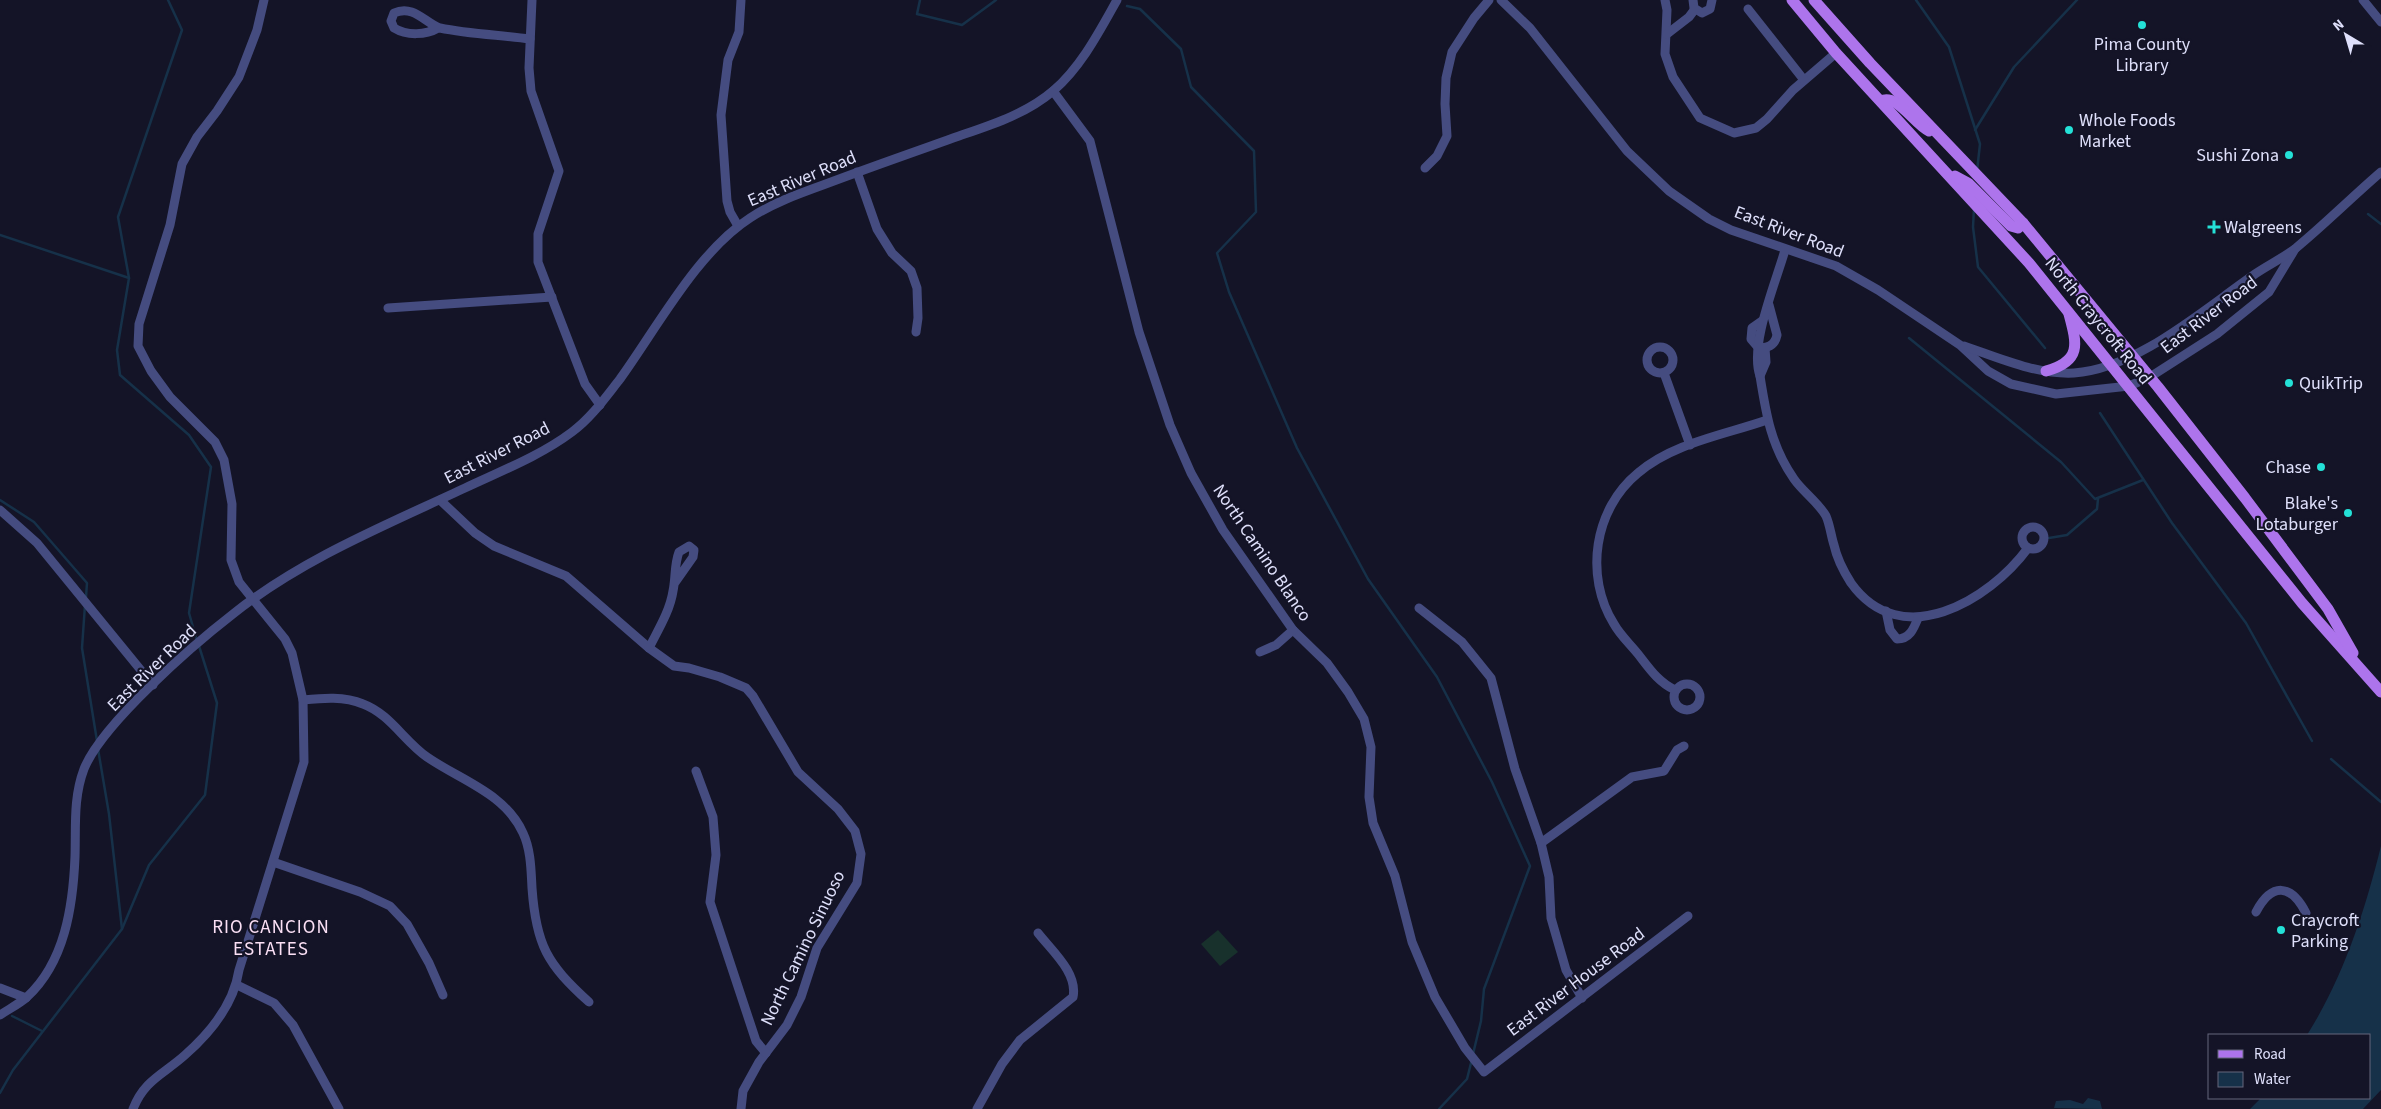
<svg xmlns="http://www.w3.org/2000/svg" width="2381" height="1109" font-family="'Source Sans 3',sans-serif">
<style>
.green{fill:#18312c}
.water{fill:#163149}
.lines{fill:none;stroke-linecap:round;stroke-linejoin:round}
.stream{stroke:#163149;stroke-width:2.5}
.minor{stroke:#454c80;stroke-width:9}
.major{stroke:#ad74ec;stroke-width:11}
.poi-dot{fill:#24e1d7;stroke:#141427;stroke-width:2}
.labels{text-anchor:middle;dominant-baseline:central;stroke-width:4.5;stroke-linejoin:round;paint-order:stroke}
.poi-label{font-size:18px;fill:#dfe0fb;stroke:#141427;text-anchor:start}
.street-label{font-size:18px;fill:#dfe0fb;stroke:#141427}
.neighbourhood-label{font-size:19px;letter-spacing:1px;fill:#fbe0f5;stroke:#141427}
</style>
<rect width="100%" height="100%" fill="#141427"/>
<!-- green -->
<path class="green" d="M1218,930L1238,952L1220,966L1201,944Z"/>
<!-- water -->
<g class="water">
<path d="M2381,846V1090L2363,1109H2250L2261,1098H2370V1035H2307C2343,978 2365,911 2381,846Z"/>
<path d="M2088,1098L2100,1101L2102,1109L2054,1108L2056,1101L2070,1100L2083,1104Z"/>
</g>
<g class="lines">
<!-- stream -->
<g class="stream">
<path d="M920,0L917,14L962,25L996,0"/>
<path d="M1916,0L1949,47L1980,144L1977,171"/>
<path d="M1127,6L1140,9L1181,49L1191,87L1254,151L1256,212L1217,253L1229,292L1297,448L1368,579L1437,677L1492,782L1530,866L1484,989L1481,1021L1473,1054"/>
<path d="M1975,130L2014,67L2077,0"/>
<path d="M1974,208L1973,227L1978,267L2045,348"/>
<path d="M2368,214L2381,224"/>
<path d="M0,235L129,278L117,350L120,375L189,435L211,467L189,613L197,641"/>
<path d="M129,278L118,217L182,30L168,0"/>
<path d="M1909,338L2061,462L2095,499L2143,480"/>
<path d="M2100,413L2172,523L2246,623L2312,741"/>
<path d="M0,500L34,522L87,583L86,597"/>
<path d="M2049,538L2067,535L2097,509L2098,499"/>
<path d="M85,605L82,648L97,741"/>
<path d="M98,749L109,814L122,929"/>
<path d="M2331,759L2381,802"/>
<path d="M12,1016L42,1031"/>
<path d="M0,1093L13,1070L122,929L149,865L205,795L217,703L199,646"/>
<path d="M1439,1109L1467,1079L1472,1059"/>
</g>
<!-- minor -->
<g class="minor">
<path d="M532,0L529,68L531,91L559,171L538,234V262L585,384L600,405"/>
<path d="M1501,0L1530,28L1627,151L1669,191L1709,219L1731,230L1836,266L1878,290L1960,345L1988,371L2011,384L2056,394L2129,386L2150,377L2217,334L2269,292L2295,249"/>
<path d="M1665,0L1667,10L1665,54L1673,77L1700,118L1734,133L1756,128L1767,119L1793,90L1836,53"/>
<path d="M1693,0L1694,8L1702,13L1710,9L1712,0"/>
<path d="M2363,0L2381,22"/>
<path d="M1748,9L1804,80"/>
<path d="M438,28C426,35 407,36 394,28L391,21L394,13C414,4 426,24 440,28C469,34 501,35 530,39"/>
<path d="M1667,34L1689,17L1695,9"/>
<path d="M1053,91L1090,141L1139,332L1170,425L1191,473L1223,530L1293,630L1327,663L1348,692L1364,719L1371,747L1369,797L1373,823L1395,876L1412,942L1435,997L1465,1048L1484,1072L1688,916"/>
<path d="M1425,168L1437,156L1447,136L1445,104L1446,78L1452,52L1474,18L1489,0"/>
<path d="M857,172L877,229L892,253L911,271L917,288L918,318L916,332"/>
<path d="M738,226L730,212L727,201L721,115L728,60L739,32L741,0"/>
<path d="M388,308L552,297"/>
<path d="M1762,321L1752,328L1751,339L1757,346C1767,350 1775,345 1777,335L1769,305"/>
<path d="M1964,346C1999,358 2037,375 2074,373C2137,369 2204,309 2255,274C2268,265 2283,258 2296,248C2325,224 2352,197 2381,172"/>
<circle cx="1660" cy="360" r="13"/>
<path d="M1765,348L1766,362L1760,376C1749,345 1776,282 1785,250"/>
<path d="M1664,373L1690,445"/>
<path d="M1760,376C1766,414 1771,446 1794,479C1803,492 1818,502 1826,516C1830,525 1831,536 1834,545C1837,559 1844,572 1851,583C1901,653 1989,601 2028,548"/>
<path d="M440,500L475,533L494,546L566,576L649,648L674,666L689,668L720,677L746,688L753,696L798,772L838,809L855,831L861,854L857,883L817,948L801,997L787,1025L759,1062L743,1091L741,1109"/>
<path d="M0,510L37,543L153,685"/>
<circle cx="2033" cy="538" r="11"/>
<path d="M1419,608L1462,642L1491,678L1515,769L1541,843L1549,877L1551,918L1566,970L1582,998"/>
<path d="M1886,611L1890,630L1897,639C1910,639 1914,628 1918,618"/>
<path d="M649,648C658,630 670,611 673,591C676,577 674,565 679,552L689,546L694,550L693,557L674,584"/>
<path d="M1260,652L1276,645L1293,630"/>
<circle cx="1687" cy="697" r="13"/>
<path d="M1675,690C1658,682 1649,668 1638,654C1630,644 1620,635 1614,624C1584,576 1594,509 1638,473C1673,443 1724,435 1767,420"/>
<path d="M303,700C323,698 344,696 363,704C390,714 404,741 427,757C460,780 505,793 523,833C531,850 531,870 532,888C536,945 547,964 589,1002"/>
<path d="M696,771L713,817L716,855L710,902L756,1041L766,1053"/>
<path d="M1541,843L1632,777L1664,771L1677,750L1684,746"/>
<path d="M273,862L360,892L390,906L407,924L429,963L443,995"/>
<path d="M2256,912C2272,882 2291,884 2306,913"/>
<path d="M237,985L274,1003L293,1025L339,1109"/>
<path d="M0,988L26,998"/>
<path d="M0,1015C9,1009 19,1004 27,997C65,962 73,906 75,857C76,827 73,798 84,769C102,724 193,645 233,614C302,559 386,525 465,488C501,471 540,456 572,432C591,418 605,398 620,379C657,328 697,252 750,218C773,203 798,194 823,185C868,168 914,152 959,136C991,125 1026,114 1053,91C1081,67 1099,32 1117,0"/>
<path d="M133,1109C144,1080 164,1074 185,1055C210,1033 234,1003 239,970L304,762L303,700L292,653L285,639L239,582L231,560L232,504L224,460L215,442L170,397L151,371L138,346L139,324L170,225L182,164L197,137L217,111L239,77L257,30L264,0"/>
<path d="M977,1109L1002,1064L1020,1040L1073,997C1078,973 1052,951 1038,933"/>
</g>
<!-- major -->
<g class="major">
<path d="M1792,0L1836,53L2029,263L2302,603L2381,692"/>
<path d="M1814,0L1870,63L2023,223L2158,387L2245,498L2328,609L2353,653"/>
<path d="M1881,101C1897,93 1914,124 1929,131"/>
<path d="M1955,176L1968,183L2011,226L2018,228L2023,223"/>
<path d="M2046,371C2082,361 2077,344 2069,314"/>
</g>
</g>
<!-- markers -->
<g class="poi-dot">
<circle cx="2142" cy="25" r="5"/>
<circle cx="2069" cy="130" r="5"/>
<circle cx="2289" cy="155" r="5"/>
<path d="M2211.5 219.5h5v5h5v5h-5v5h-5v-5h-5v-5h5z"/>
<circle cx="2289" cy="383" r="5"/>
<circle cx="2321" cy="467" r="5"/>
<circle cx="2348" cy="513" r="5"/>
<circle cx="2281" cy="930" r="5"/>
</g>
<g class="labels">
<!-- poi labels -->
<g class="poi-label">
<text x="2142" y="44" text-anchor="middle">Pima County<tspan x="2142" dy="21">Library</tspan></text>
<text x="2079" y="120">Whole Foods<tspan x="2079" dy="21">Market</tspan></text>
<text x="2279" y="155" text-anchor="end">Sushi Zona</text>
<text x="2224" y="227">Walgreens</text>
<text x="2299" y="383">QuikTrip</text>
<text x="2311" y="467" text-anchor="end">Chase</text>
<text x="2338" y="503" text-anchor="end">Blake's<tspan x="2338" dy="21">Lotaburger</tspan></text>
<text x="2291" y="920">Craycroft<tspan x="2291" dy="21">Parking</tspan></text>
</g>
<!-- street labels -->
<g class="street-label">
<text transform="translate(802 179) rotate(-23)">East River Road</text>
<text transform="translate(1789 232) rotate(21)">East River Road</text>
<text transform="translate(2209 315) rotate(-37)">East River Road</text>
<text transform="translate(2098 321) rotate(51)">North Craycroft Road</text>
<text transform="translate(497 453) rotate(-27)">East River Road</text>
<text transform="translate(1262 553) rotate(56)">North Camino Blanco</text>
<text transform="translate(152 668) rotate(-44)">East River Road</text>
<text transform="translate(803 948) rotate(-64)">North Camino Sinuoso</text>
<text transform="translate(1576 982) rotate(-37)">East River House Road</text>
</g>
<!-- neighbourhood labels -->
<g class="neighbourhood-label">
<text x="271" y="927">RIO CANCION<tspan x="271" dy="22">ESTATES</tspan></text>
</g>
</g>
<!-- legend -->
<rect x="2208" y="1034" width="162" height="65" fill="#141427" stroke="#65667c"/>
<rect x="2218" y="1050" width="25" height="8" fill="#ad74ec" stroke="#65667c"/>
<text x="2254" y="1059" font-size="15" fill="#dfe0fb">Road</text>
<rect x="2218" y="1072" width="25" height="15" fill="#163149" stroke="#65667c"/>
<text x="2254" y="1084" font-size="15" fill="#dfe0fb">Water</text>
<!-- north arrow -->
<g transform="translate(2346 35) rotate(322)" stroke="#141427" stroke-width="4" paint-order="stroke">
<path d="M0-4L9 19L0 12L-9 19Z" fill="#dfe0fb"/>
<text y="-8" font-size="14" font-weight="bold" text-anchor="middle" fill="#dfe0fb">N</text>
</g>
</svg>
